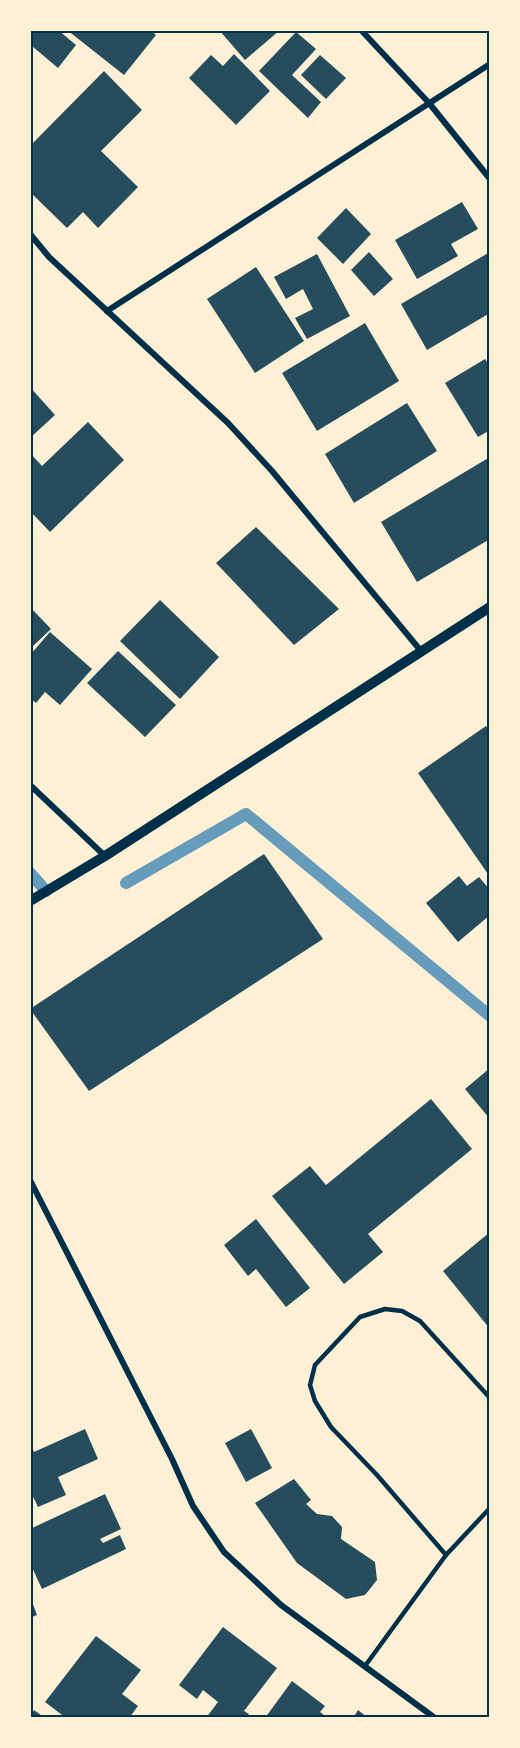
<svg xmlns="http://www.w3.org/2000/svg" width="520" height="1748" font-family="Ubuntu,sans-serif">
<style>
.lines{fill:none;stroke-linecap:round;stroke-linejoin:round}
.stream{stroke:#669bbc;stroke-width:12}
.building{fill:#264d5e}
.service{stroke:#003049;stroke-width:4.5}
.minor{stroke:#003049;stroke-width:6}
.tertiary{stroke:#003049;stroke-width:10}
.neatline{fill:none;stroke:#003049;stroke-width:2}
</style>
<rect width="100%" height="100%" fill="#fdf0d5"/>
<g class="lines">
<!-- stream -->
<g class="stream">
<path d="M30,873L46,891"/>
<path d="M126,883L246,814L490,1016"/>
</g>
</g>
<!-- building -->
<g class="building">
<path d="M30,30H58L76,45L58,68L32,46L30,49Z"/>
<path d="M67,30H150L156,35L124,75Z"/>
<path d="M219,30H280L245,60Z"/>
<path d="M296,32L316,49L292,75L321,102L308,118L259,71Z"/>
<path d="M234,54L270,91L236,125L189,78L211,55L223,66Z"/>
<path d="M320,55L346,78L326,99L301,75Z"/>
<path d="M104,71L142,110L101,151L138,187L98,228L83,212L67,228L30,192V146Z"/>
<path d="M462,202L478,229L451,244L458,256L417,279L395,240Z"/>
<path d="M346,208L371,234L343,264L317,238Z"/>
<path d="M369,252L393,279L374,296L351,270Z"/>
<path d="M490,252V313L427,350L401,304Z"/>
<path d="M317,254L350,316L307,339L295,318L313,309L303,289L286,299L274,277Z"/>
<path d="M256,267L304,341L255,373L207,299Z"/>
<path d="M365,323L399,381L317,431L282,373Z"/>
<path d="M485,359L490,366V430L478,437L445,383Z"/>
<path d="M30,387L55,415L30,438Z"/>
<path d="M407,403L437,451L354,503L325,454Z"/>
<path d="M88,422L124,460L50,532L30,511V453L42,466Z"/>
<path d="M490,457V539L417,582L381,522Z"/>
<path d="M256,527L339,609L294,645L216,563Z"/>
<path d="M160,600L219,657L180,699L120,641Z"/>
<path d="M30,607L51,629L32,647L30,645Z"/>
<path d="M50,632L92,669L60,705L45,692L36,703L30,698V655Z"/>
<path d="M118,651L176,705L145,737L87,683Z"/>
<path d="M486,726L490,732V877L418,773Z"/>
<path d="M264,854L323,939L89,1091L30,1009Z"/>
<path d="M459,876L467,886L479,877L490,890V915L458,942L426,903Z"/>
<path d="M490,1068V1119L465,1089Z"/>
<path d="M431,1099L472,1149L368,1234L383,1252L344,1284L272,1196L310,1166L326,1185Z"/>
<path d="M256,1219L310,1288L286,1307L256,1269L248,1276L224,1245Z"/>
<path d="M490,1232V1329L443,1271Z"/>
<path d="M85,1429L98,1459L58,1477L66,1495L38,1507L30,1490V1443L34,1452Z"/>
<path d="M251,1429L272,1468L246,1482L225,1443Z"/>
<path d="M294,1479L311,1500L306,1504L317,1514L332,1516L342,1527L341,1539L375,1562L377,1580L365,1595L346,1599L297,1563L255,1503Z"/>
<path d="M105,1494L121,1529L100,1539L103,1543L120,1535L126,1549L42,1589L30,1563V1529Z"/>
<path d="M30,1596L37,1615L30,1618Z"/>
<path d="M223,1627L277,1668L244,1711L249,1714L245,1718H206L218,1702L203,1690L197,1699L179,1685Z"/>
<path d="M96,1636L141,1670L122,1694L138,1706L129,1718H66L45,1702Z"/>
<path d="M292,1681L325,1706L320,1712L328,1718H265Z"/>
<path d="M34,1710L45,1718H30Z"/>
<path d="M358,1710L368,1718H353Z"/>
</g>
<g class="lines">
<!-- service -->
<g class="service">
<path d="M446,1555L377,1475L331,1427L315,1401L310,1385L315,1365L360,1317L385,1309L402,1311L420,1321L490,1398"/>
<path d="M365,1666L446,1555L490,1508"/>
</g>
<!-- minor -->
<g class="minor">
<path d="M361,30L429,103L490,179"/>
<path d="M30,234L49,257L228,423L272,471L421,651"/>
<path d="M107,311L490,64"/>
<path d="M30,785L105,856"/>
<path d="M30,1180L172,1459L193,1506L224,1552L281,1605L435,1718"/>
</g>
<!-- tertiary -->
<path class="tertiary" d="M30,901L105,856L490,607"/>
</g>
<!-- border -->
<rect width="520" height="1748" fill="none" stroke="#fdf0d5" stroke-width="63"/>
<rect x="32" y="32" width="456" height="1684" class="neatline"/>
</svg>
